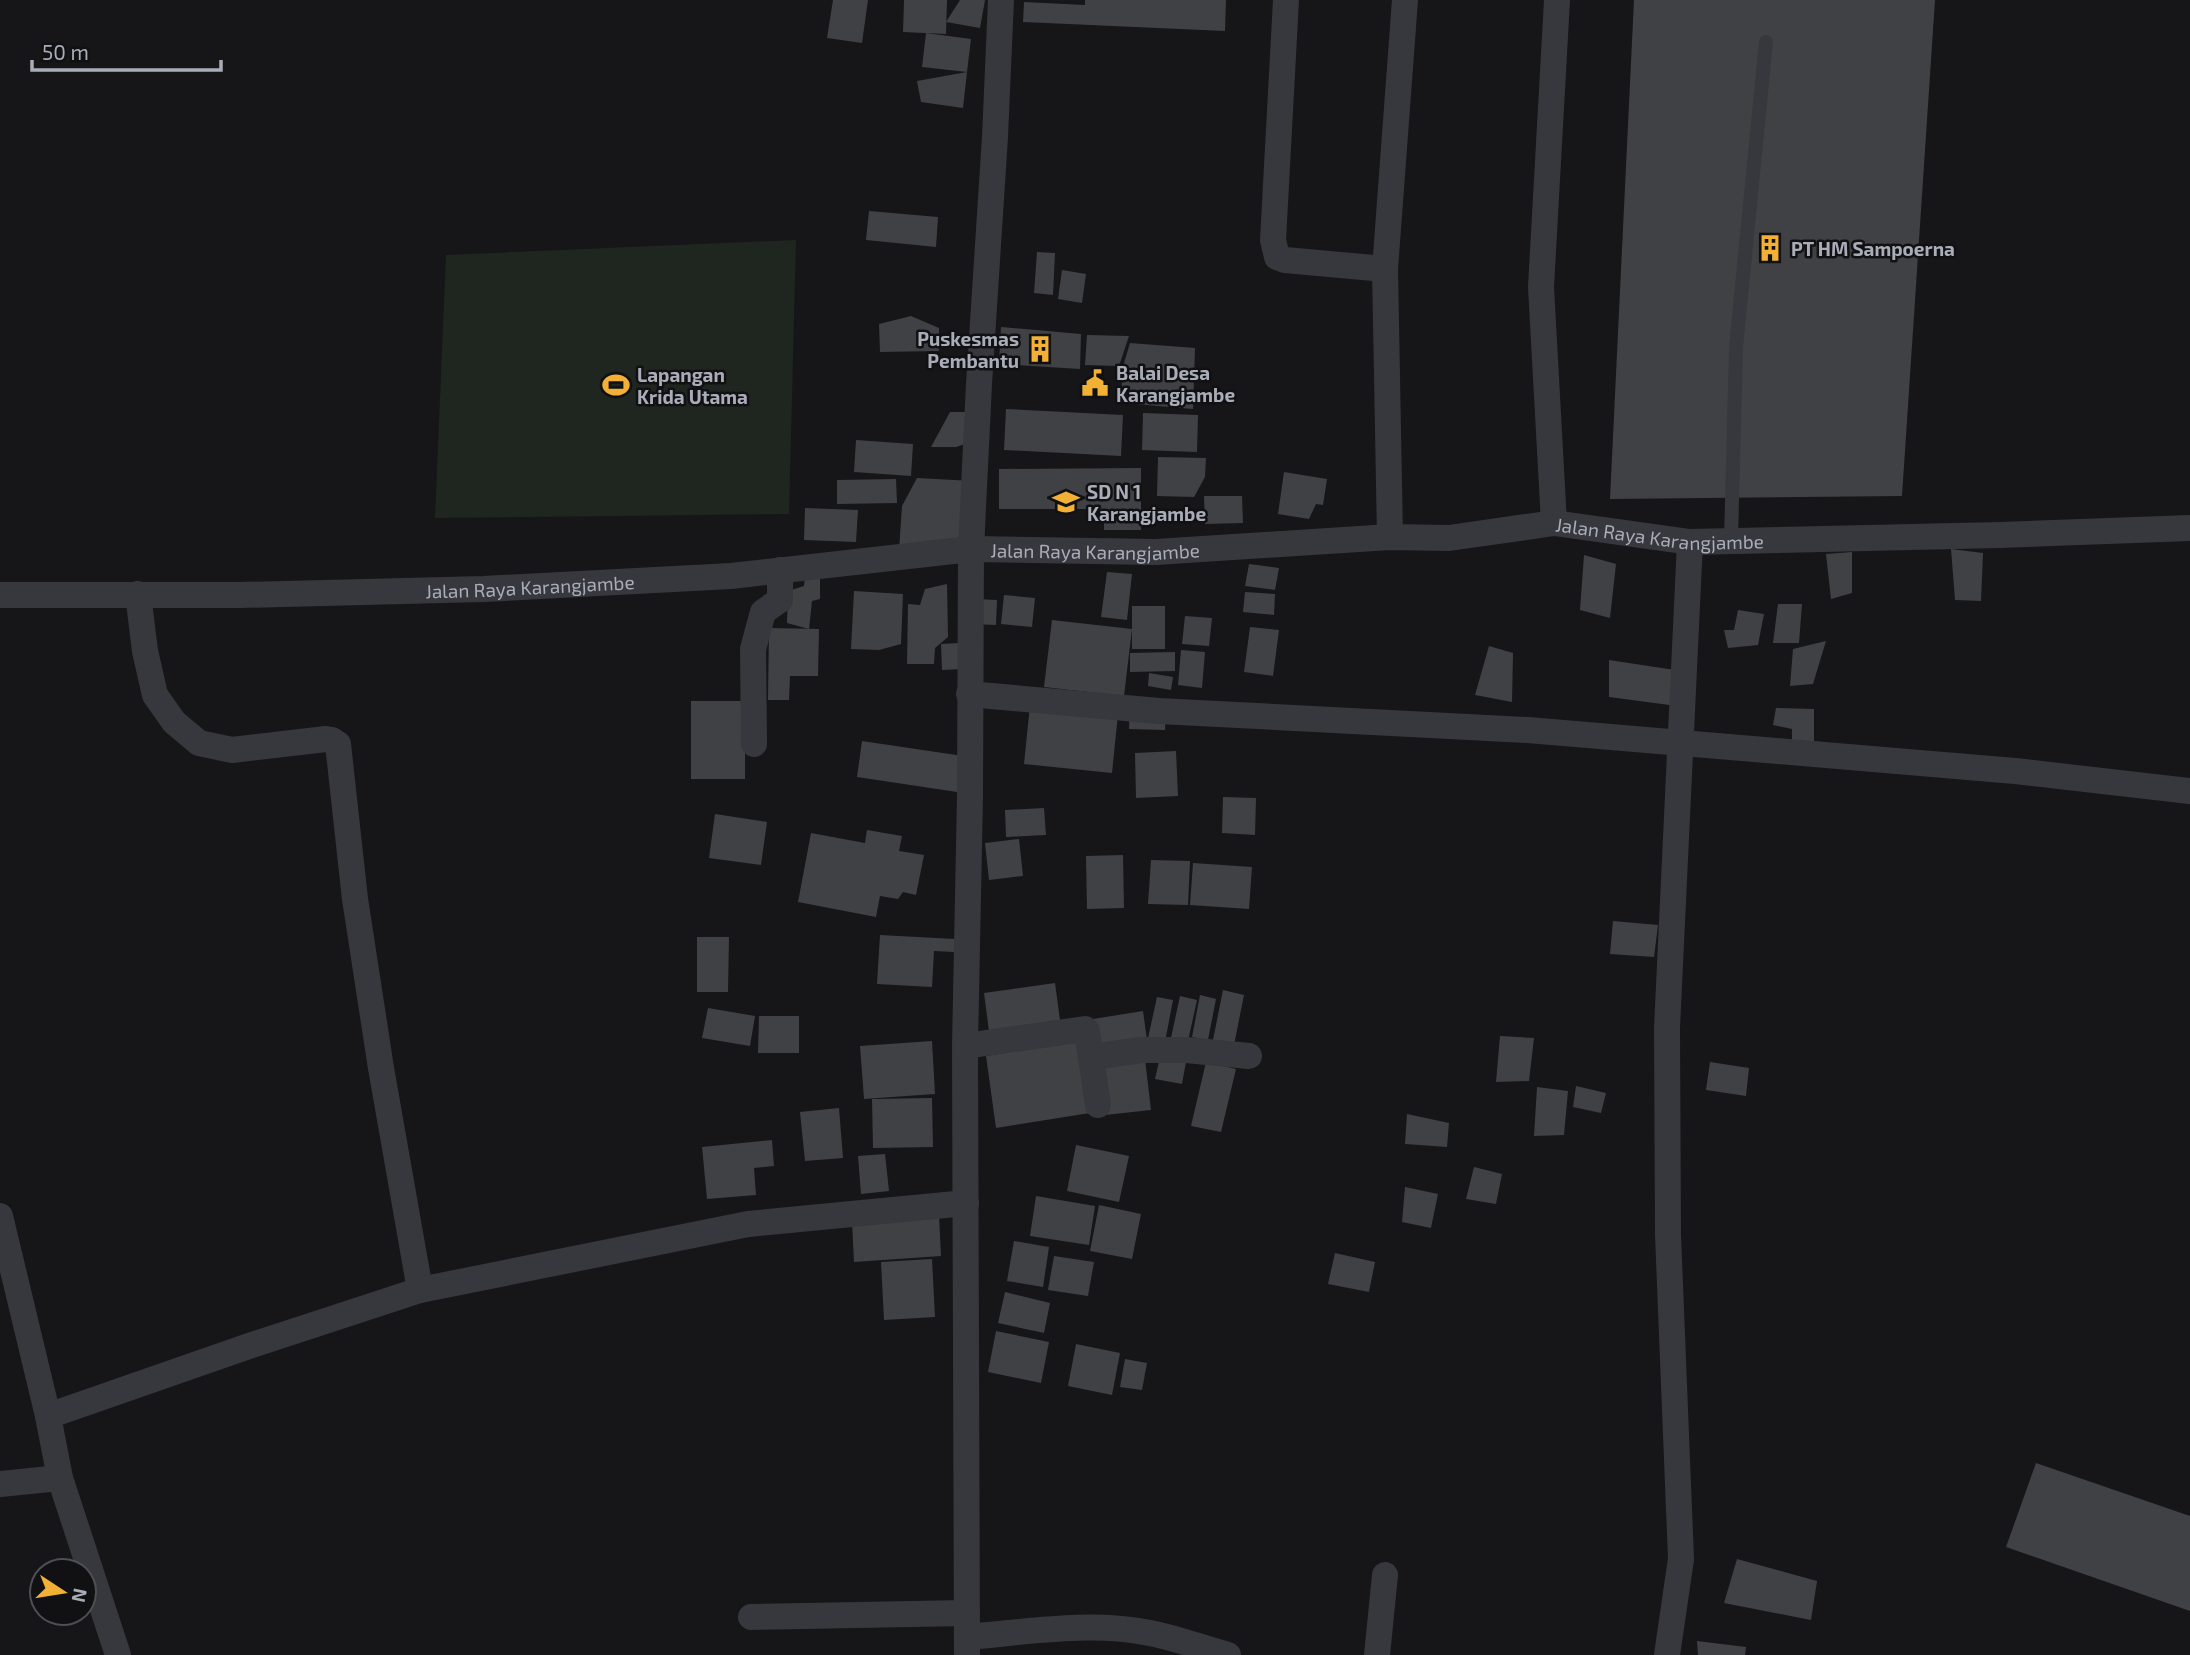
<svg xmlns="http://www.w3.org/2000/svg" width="2190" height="1655" font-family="'Exo 2',sans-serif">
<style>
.green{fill:#1e261f}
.building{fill:#404145}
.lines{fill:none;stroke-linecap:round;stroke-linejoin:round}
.service{stroke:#37383d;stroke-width:14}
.minor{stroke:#37383d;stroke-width:26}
.labels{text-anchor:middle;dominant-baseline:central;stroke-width:5;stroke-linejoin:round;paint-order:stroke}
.poi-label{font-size:19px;font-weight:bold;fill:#a8adb8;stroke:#111113;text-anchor:start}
.street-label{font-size:19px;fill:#a8adb8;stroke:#111113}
</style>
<rect width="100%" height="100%" fill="#161618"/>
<!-- green -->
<path class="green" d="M796,240L789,514L435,518L446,255Z"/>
<!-- building -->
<g class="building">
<path d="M833,0H868L862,43L827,38Z"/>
<path d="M904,0H947L946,34L903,32Z"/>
<path d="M960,0H985L980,28L946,22Z"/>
<path d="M1085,0H1226L1225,31L1023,22L1024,2L1085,5Z"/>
<path d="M1634,0H1935L1902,496L1610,499Z"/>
<path d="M926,33L971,39L967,72L922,67Z"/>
<path d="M967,72L963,108L921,102L917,81Z"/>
<path d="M869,211L938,217L936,247L866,240Z"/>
<path d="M1037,252L1055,253L1053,295L1034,293Z"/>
<path d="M1062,270L1086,274L1082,303L1058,299Z"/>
<path d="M911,316L939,328V351L880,352L879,324Z"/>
<path d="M1001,327L1081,334L1080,369L999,364Z"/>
<path d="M1087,335L1129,336L1119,366L1085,365Z"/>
<path d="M1130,343L1195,348L1193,409L1123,403L1121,373Z"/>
<path d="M1006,409L1123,415L1121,456L1004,450Z"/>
<path d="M950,412H972L971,442L956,447H931Z"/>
<path d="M1143,413L1198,415L1197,452L1142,450Z"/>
<path d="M856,440L913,444L911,476L854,472Z"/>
<path d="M1158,457L1206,458L1205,477L1194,497L1157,496Z"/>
<path d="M1141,468V530H1104V509H999V469Z"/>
<path d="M1284,472L1327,479L1323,505L1316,504L1309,519L1278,514Z"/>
<path d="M917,478L973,481L969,555L899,551L902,506Z"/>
<path d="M896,479L897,503L837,504V480Z"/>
<path d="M1204,496H1242L1243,523L1205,524Z"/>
<path d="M805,508L858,510L856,542L804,540Z"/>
<path d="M1951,549L1983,553L1981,601L1955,600Z"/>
<path d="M1852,552V593L1831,599L1826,554Z"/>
<path d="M1584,555L1616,564L1610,618L1580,610Z"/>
<path d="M1249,564L1279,568L1275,590L1245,586Z"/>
<path d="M1107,572L1132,574L1127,620L1101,617Z"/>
<path d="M805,576H820V599L812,601L809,629L787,623L788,591L804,586Z"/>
<path d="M947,584L948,637L935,648L934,664H907L908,604L920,605L925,589Z"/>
<path d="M854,591L903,594L901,644L879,650L851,649Z"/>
<path d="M1245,592L1275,594L1274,615L1243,612Z"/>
<path d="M1004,595L1035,598L1032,627L1001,624Z"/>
<path d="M975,599L997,600L996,625L973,624Z"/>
<path d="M1778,604H1802L1799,643H1773Z"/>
<rect x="1132" y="606" width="33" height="43"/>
<path d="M1738,610L1764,614L1758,645L1728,648L1724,630H1734Z"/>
<path d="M1185,616L1212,618L1209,646L1182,644Z"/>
<path d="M1052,620L1132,629L1124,696L1044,687Z"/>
<path d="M1250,627L1279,630L1273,676L1244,672Z"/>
<path d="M769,628L819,629L818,676H790L789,700H768Z"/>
<path d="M1826,641L1813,684L1790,686L1793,649Z"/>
<path d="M960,643L962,669L942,670L941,644Z"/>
<path d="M1489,646L1513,653L1512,702L1475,695Z"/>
<path d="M1181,650L1205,652L1202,688L1178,685Z"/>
<path d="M1175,652V671L1130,672V653Z"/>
<path d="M1609,660L1675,670L1677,706L1609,697Z"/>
<path d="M1149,673L1173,677L1171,690L1148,686Z"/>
<path d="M1130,698L1166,699L1165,730L1129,729Z"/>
<rect x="691" y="701" width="54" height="78"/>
<path d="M1030,705L1118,714L1112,773L1024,764Z"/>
<path d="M1776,708L1814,709V744L1792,743V729L1773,725Z"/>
<path d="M862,741L963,756L957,792L857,777Z"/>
<path d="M1176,751L1178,796L1136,798L1135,753Z"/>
<path d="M1223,797L1256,798L1255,835L1222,833Z"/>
<path d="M1044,808L1046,835L1006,837L1005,810Z"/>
<path d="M715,814L767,822L761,865L709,858Z"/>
<path d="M867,830L902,836L899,851L924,855L916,895L903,892L898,899L880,896L876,917L798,902L811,833L865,843Z"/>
<path d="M1019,839L1023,876L989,880L985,843Z"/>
<path d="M1123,855L1124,908L1087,909L1086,856Z"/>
<path d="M1151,860L1190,861L1188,905L1148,904Z"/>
<path d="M1193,863L1252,867L1249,909L1190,905Z"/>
<path d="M1613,921L1658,925L1654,957L1610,954Z"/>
<path d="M880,935L955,939L954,952L934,951L932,987L877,984Z"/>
<path d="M697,937H729L728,992H697Z"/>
<path d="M1055,983L1060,1020L989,1031L984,993Z"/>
<path d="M1223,990L1244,995L1234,1045L1213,1040Z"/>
<path d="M1200,995L1216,999L1208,1040L1192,1037Z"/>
<path d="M1180,996L1197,1000L1188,1041L1171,1038Z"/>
<path d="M1157,997L1173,1000L1165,1042L1148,1038Z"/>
<path d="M708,1008L755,1016L750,1046L702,1038Z"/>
<path d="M1143,1011L1147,1040L1097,1049L1093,1019Z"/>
<path d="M759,1016H799V1053H758Z"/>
<path d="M1500,1036L1534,1038L1529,1081L1496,1082Z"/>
<path d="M932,1041L935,1094L864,1099L860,1046Z"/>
<path d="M1079,1041L1090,1113L996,1128L986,1056Z"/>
<path d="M1160,1057L1186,1062L1182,1084L1155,1079Z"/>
<path d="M1145,1059L1151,1110L1105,1115L1099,1065Z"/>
<path d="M1206,1062L1236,1069L1221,1132L1191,1126Z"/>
<path d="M1710,1062L1749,1068L1746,1096L1706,1090Z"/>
<path d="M1576,1086L1606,1093L1601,1113L1573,1107Z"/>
<path d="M1537,1087L1568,1091L1564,1135L1534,1136Z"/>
<path d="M932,1098L933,1147L873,1148L872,1099Z"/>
<path d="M839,1108L843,1158L805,1161L800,1112Z"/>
<path d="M1407,1114L1449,1123L1447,1147L1405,1144Z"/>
<path d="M772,1140L774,1166L754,1168L756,1195L707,1199L702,1147Z"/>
<path d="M1076,1145L1129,1156L1119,1202L1067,1191Z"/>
<path d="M885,1154L889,1191L861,1194L858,1156Z"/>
<path d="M1474,1167L1502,1174L1496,1204L1466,1199Z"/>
<path d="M1405,1187L1438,1194L1431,1228L1402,1222Z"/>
<path d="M1036,1196L1095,1206L1089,1245L1030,1236Z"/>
<path d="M1099,1205L1141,1214L1132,1259L1090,1251Z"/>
<path d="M939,1215L941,1256L854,1262L852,1221Z"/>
<path d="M1014,1241L1049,1247L1043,1287L1007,1281Z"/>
<path d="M1335,1253L1375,1262L1369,1292L1328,1284Z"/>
<path d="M1054,1256L1094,1262L1088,1296L1048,1290Z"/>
<path d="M932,1259L935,1317L884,1320L881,1262Z"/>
<path d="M1005,1292L1050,1303L1044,1333L998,1323Z"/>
<path d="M996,1331L1049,1342L1041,1383L988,1372Z"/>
<path d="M1076,1344L1120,1353L1112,1395L1068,1386Z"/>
<path d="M1125,1359L1147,1363L1142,1390L1120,1387Z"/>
<path d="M2036,1463L2190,1516V1611L2006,1547Z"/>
<path d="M1737,1559L1817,1581L1811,1620L1724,1603Z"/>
<path d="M1697,1641L1746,1647L1745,1655H1698Z"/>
</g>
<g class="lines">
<!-- service -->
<path class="service" d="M1731,540L1736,347L1766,42"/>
<!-- minor -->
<g class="minor">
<path d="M1286,0L1273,240L1277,257L1285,260L1385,269"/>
<path d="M1554,523L1541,287L1557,0"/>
<path d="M1390,537L1385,269L1405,0"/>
<path d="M138,594L145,651L155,695L174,722L199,743L232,750L326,739L332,740L338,744L355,899L381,1068L420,1290"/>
<path id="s1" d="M0,595H240L484,589L731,576L971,549L1156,552L1390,537L1449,538L1554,523L1690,542L2000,535L2190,528"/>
<path d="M969,694L1159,711L1528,730L2015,771L2190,791"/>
<path d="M754,744L753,649L763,612L780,600V570"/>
<path d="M965,1046L1085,1029L1087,1031L1098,1105"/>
<path d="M1091,1057L1142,1050H1186L1249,1056"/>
<path d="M0,1216L48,1416L60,1478L118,1655"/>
<path d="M48,1416L249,1346L420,1290L748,1224L966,1203"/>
<path d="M0,1484L60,1478"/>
<path d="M751,1617L967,1613"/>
<path d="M967,1637C1027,1632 1090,1621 1150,1633C1176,1638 1202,1648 1228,1655"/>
<path d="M967,1655L965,1046L970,796L971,549L979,384L995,137L1001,0"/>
<path d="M1377,1655L1385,1575"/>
<path d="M1667,1655L1681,1559L1668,1235L1667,1028L1690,542"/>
</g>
</g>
<!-- icons -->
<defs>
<symbol id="building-bare" viewBox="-9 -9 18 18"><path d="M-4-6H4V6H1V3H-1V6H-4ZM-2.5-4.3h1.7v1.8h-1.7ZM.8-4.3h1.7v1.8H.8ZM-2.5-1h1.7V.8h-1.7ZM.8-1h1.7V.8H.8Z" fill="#f2b134" stroke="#111113" stroke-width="2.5" paint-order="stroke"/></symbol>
<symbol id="civic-bare" viewBox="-9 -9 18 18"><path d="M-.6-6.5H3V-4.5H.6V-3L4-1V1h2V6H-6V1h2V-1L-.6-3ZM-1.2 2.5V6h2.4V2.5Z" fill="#f2b134" stroke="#111113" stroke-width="2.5" paint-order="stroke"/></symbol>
<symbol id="stadium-bare" viewBox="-9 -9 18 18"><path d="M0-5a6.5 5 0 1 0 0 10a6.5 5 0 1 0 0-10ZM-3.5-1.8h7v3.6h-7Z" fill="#f2b134" stroke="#111113" stroke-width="2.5" paint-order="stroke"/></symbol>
<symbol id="school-bare" viewBox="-9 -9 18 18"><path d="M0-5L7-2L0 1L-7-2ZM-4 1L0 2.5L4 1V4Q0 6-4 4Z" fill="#f2b134" stroke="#111113" stroke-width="2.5" paint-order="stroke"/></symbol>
</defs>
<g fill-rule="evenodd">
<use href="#building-bare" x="1751" y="229" width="38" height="38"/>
<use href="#building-bare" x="1021" y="330" width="38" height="38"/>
<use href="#civic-bare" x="1076" y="364" width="38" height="38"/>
<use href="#stadium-bare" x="597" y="366" width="38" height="38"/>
<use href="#school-bare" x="1047" y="483" width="38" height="38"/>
</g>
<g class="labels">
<!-- poi labels -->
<g class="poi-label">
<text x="1791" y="248">PT HM Sampoerna</text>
<text x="1019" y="338" text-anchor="end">Puskesmas<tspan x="1019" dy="22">Pembantu</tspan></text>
<text x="1116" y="372">Balai Desa<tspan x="1116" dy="22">Karangjambe</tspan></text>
<text x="637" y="374">Lapangan<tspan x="637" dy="22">Krida Utama</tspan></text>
<text x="1087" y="491">SD N 1<tspan x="1087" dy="22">Karangjambe</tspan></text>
</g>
<!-- street labels -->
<g class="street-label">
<text stroke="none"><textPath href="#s1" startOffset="1664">Jalan Raya Karangjambe</textPath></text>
<text stroke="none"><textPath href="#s1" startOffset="1097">Jalan Raya Karangjambe</textPath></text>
<text stroke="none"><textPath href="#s1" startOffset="530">Jalan Raya Karangjambe</textPath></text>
</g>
</g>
<!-- north arrow -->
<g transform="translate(63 1592) rotate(102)"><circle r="33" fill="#111113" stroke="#4d4f55" stroke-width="2"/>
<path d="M0-5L12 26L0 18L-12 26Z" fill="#f2b134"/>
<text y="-10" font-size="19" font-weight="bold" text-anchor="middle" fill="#a8adb8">N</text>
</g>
<!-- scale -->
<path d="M32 60v10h189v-10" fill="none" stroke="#a8adb8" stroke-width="3.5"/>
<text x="42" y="60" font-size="21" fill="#a8adb8" stroke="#111113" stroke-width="5" paint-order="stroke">50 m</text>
</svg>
